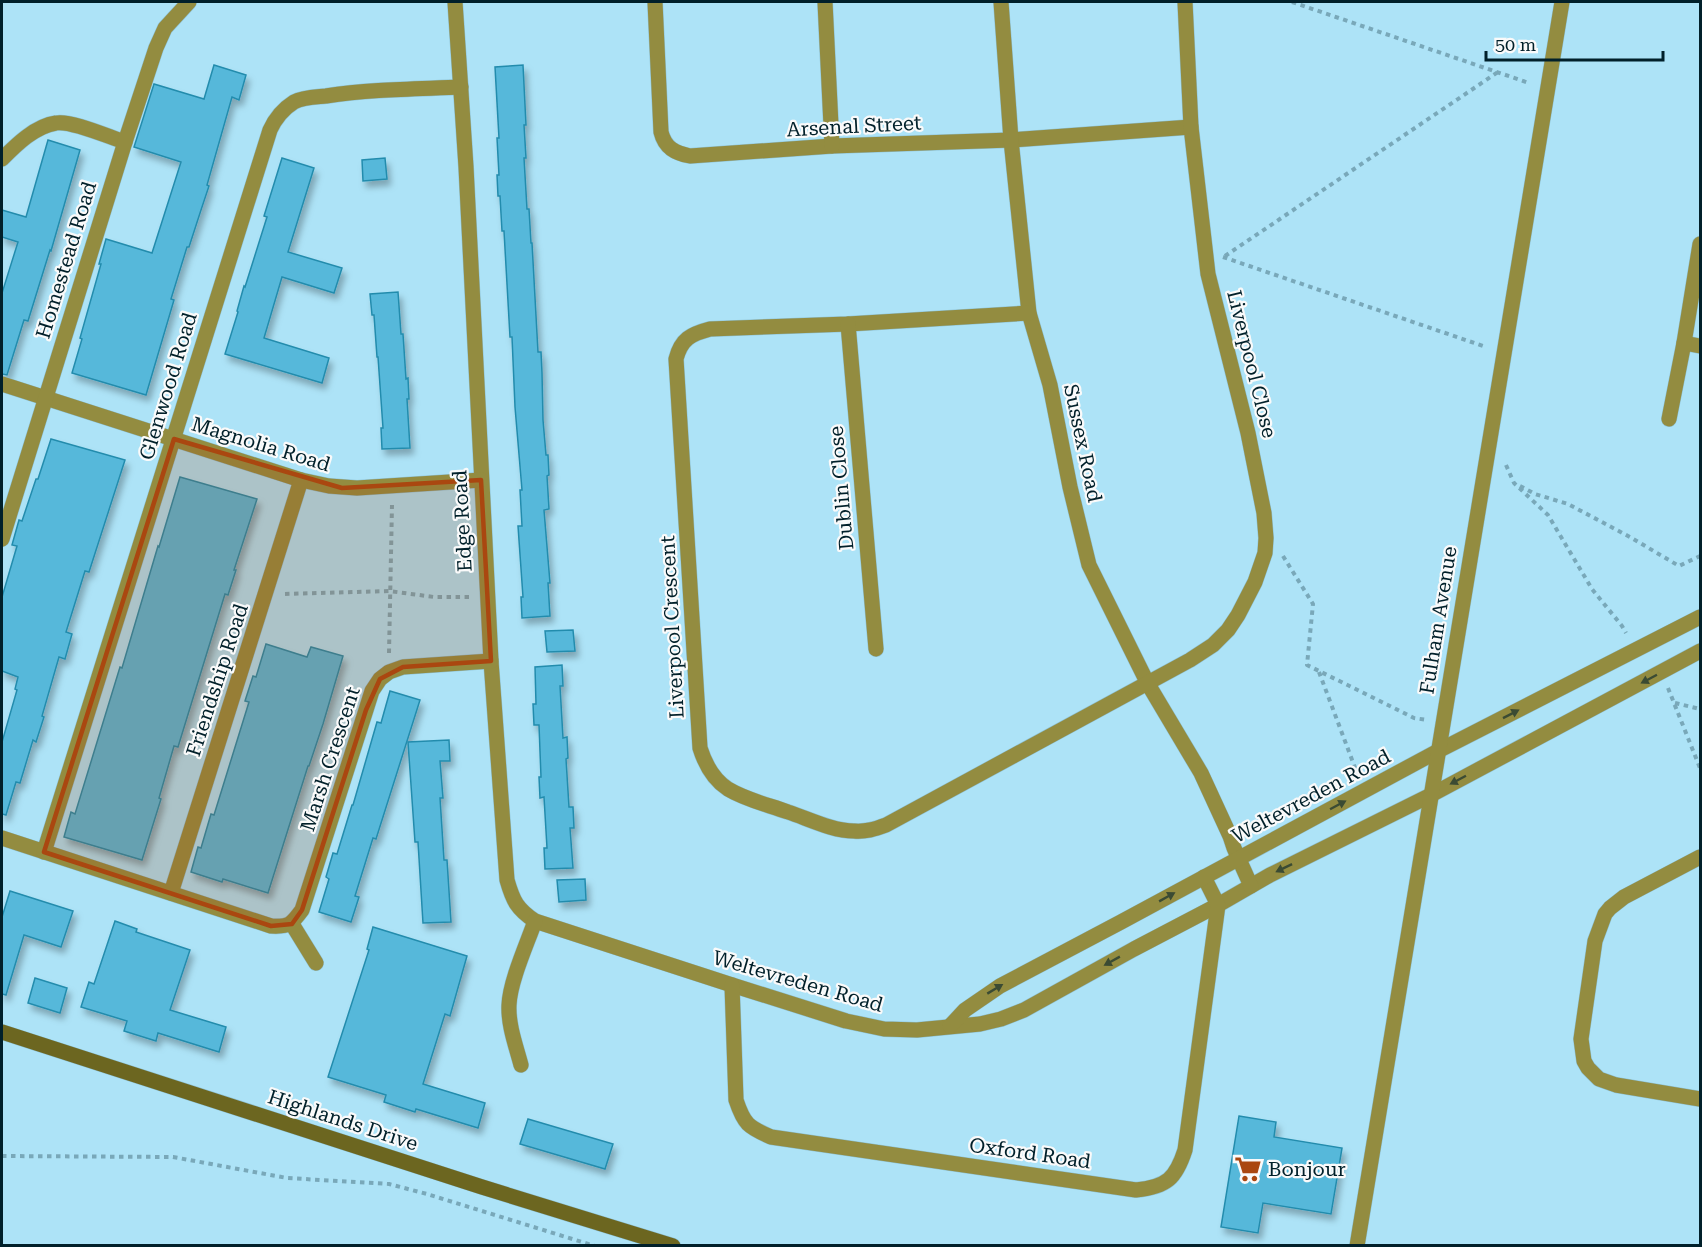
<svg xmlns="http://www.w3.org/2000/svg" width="1702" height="1247" font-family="'Roboto Serif',serif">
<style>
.building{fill:#57b8da;stroke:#238cad;stroke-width:1.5;filter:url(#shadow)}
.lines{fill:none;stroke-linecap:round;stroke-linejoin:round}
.minor-casing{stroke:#8ec0d2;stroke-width:16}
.secondary-casing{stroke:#8ec0d2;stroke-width:16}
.path{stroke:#79a8b9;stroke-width:4;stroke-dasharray:4.5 4.5;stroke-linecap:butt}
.minor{stroke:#938c40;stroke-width:15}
.secondary{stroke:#6c6620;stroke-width:15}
.oneway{fill:#3b4b33}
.marked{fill:#aa4710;fill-opacity:0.2;stroke:#aa4710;stroke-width:4.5;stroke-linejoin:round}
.labels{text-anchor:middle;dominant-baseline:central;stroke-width:4.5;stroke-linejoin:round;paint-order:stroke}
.street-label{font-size:20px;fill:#01202a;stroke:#fafafa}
.poi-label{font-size:20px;fill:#01202a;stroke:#fafafa;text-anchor:start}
</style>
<defs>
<filter id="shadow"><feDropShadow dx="3.5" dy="6" stdDeviation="3" flood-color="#0004"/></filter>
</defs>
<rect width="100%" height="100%" fill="#ade3f7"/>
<!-- building -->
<g class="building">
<path d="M214,65L246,75L239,100L232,97L207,185L209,186L201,210L189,247H187L171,299L174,300L146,395L72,373L82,339L80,338L101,264H99L106,239L152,253L181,162L134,147L154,84L204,99Z"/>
<path d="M523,65L526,125H524L526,158H524L527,209H529L531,243H532L538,352H541L542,373L543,420L546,455H548L549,475L547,476L549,509L544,510L550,583H548L550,616L522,618L521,597H523L518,526H522L520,490H522L515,407L512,337H510L504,231H502L500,196H498L497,175H499L497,138H499L495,67Z"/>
<path d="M48,140L80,150L51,251L50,250L28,321L24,320L7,375L2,374V293L18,242L2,237V210L26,217Z"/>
<path d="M282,158L314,168L288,252L342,268L334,293L282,277L264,338L329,358L322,383L225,354L238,312L237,311L244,286L245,287L267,217L264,216Z"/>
<path d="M385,158L387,179L363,181L362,160Z"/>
<path d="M398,292L401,334H403L406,379L408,378L409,399H407L410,448L382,449L381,428H383L378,357H377L374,315H372L370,294Z"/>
<path d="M51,439L125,460L89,572L85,571L66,632L72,634L65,659L59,657L42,716L44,717L36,742L33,740L20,783L16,782L6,815L2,814V742L17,690L15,689L18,677L2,671V597L17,546L12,545L19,520L22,521L36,479H38Z"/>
<path d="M180,477L257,499L234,570H236L228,595L225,594L178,747L174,746L159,798L161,799L142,860L64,837L71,812L75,814L120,667L122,668L158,546L159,547Z"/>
<path d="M573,630L575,651L547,652L545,631Z"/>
<path d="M266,644L307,657L311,647L343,656L323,724L309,766H308L268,893L223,879L222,882L191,872L198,847L201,848L211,814L214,815L249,702L245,701L253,676L256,677Z"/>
<path d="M562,665L563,686H560L563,738L567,737L568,758L566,759L569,807H573L574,828H570L573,868L545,869L544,848H547L544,797L540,798L539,777H541L539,725H534L533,704H536L535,667Z"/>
<path d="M390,691L420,700L376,839L373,838L355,896L359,897L351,922L319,912L329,879L326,877L333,853L337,854L352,805H353L377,722L381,723Z"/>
<path d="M449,740L450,761H440L443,798H440L444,860H447L451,922L423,923L418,842H415L408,742Z"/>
<path d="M585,879L586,900L559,902L557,880Z"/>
<path d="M10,891L73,911L61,947L24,935L6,995L2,994V917Z"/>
<path d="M115,921L137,929L136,932L190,950L170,1010L226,1027L219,1052L158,1033L156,1041L124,1031L127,1021L81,1007L89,982L94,984Z"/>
<path d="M373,927L467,956L450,1016L445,1014L423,1084L485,1103L478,1128L416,1109L415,1112L384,1102L386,1095L328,1077L369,950L367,949Z"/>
<path d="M35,978L67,988L60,1013L28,1003Z"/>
<path d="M1239,1116L1276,1122L1274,1137L1342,1148L1331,1214L1263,1203L1258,1233L1221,1227Z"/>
<path d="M528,1119L613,1144L605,1169L520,1144Z"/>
</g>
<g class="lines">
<defs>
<g id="minor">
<path d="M455,2L466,167L491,661L507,880C513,901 517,909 535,921L732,985L846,1021L884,1029L917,1030L980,1024L1001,1019L1024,1010L1134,949L1218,905L1270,875L1431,795L1700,651"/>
<path d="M655,2L661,132C665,148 675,153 690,156L832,146L1011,140L1191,127"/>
<path d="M825,2L832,146"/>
<path d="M1001,2L1011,140L1029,313L1050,385L1070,487L1089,565L1148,684L1201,773L1230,836L1234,848L1251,886"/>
<path d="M2,159C16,145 35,126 56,123C71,120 109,137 125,142"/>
<path d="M1029,313L848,324L710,329C691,334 681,339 676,359L700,748C705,764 714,780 728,789C746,800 769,805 788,812C809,819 833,831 854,831C866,832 875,829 886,825L1190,660L1213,645L1228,630L1238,615L1255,582L1265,553L1266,538L1264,513L1248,433L1208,274L1191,127L1185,2"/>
<path d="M848,324L876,649"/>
<path d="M1684,343L1700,346"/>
<path d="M2,384L301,480L329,486L357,488L481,480"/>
<path d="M1669,419L1684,343L1700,244"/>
<path d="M2,539L125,142L156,48L165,28L189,2"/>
<path d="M2,838L271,926C289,927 291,925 302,910L366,710L372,691L380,679L389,672L403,667L491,661"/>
<path d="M44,852L270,130C275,119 283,109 294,102C303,97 316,97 326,96C371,89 416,89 461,87"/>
<path d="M1700,857L1624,897L1610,908L1605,914L1595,941L1581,1039L1584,1061L1588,1068L1599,1079L1616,1085L1700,1099"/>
<path d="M171,893L301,480"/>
<path d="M292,924L316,963"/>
<path d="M732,985L736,1100C744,1124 748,1127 771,1137L1136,1190C1167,1187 1176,1178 1185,1150L1218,905L1204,877"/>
<path d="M950,1026L965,1010L1000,986L1121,922L1438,751L1700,617"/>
<path d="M521,1065C516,1046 508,1025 509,1005C510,981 527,944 535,921"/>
<path d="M1357,1246L1562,2"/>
</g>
<path id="secondary" d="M2,1032L482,1187L673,1246"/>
</defs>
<!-- minor casing -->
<use href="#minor" class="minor-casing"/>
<!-- secondary casing -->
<use href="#secondary" class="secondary-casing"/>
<!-- path -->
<g class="path">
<path d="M1292,2L1529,83"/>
<path d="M1225,256L1498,72"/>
<path d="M1223,257L1486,347"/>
<path d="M1506,465L1514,483L1548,515L1592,589L1622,626L1626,633"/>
<path d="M1520,486L1535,494L1568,504L1630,537L1679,566L1700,556"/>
<path d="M1283,556L1313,604L1307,665L1414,718L1427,720"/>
<path d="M285,594L389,591L434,597H469"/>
<path d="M389,653L392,505"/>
<path d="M1319,672L1357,773"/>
<path d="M1668,688L1700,768"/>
<path d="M1675,703L1700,709"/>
<path d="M2,1156L173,1157L287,1178L389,1184L427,1194L595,1246"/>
</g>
<!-- minor -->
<use href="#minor" class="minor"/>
<!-- secondary -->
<use href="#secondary" class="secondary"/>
</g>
<!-- one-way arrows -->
<defs><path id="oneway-solid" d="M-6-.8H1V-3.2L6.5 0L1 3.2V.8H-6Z" transform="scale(1.5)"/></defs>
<g class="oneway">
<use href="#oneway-solid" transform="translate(1649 679) rotate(152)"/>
<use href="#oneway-solid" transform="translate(1511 714) rotate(-27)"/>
<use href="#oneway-solid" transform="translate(1458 780) rotate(152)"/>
<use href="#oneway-solid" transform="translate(1338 805) rotate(-28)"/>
<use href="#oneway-solid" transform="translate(1284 868) rotate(154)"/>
<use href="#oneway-solid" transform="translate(1167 897) rotate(-29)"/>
<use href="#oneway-solid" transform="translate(1112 961) rotate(151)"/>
<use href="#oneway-solid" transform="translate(995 989) rotate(-31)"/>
</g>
<!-- marked area -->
<path class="marked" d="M174,439L342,488L481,480L491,661L403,667L380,679L366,710L302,910L292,924L271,926L44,852Z"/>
<!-- icons -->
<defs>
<symbol id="supermarket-bare" viewBox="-9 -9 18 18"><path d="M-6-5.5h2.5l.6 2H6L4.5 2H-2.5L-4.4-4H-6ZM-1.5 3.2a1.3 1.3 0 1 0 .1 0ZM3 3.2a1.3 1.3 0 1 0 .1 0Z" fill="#aa4710" stroke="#fafafa" stroke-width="2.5" paint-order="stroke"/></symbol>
</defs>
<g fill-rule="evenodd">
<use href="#supermarket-bare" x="1229" y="1150" width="38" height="38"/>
</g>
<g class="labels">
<!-- street labels -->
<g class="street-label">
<text transform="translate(854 126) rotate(-3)">Arsenal Street</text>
<text transform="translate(66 260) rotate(-73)">Homestead Road</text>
<text transform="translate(1252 364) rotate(76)">Liverpool Close</text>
<text transform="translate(168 386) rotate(-73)">Glenwood Road</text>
<text transform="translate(1083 443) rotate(78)">Sussex Road</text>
<text transform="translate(261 444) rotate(17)">Magnolia Road</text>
<text transform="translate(841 488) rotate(-95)">Dublin Close</text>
<text transform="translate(462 521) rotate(-93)">Edge Road</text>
<text transform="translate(1438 620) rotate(-81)">Fulham Avenue</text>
<text transform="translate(672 627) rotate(-93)">Liverpool Crescent</text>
<text transform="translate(217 680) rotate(-72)">Friendship Road</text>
<text transform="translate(330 759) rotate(-72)">Marsh Crescent</text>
<text transform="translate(1311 796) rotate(-28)">Weltevreden Road</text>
<text transform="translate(798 981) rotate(16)">Weltevreden Road</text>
<text transform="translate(343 1120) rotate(18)">Highlands Drive</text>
<text transform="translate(1030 1153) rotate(8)">Oxford Road</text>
</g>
<!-- poi labels -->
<g class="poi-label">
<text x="1268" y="1169">Bonjour</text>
</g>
</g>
<!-- border -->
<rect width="1702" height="1247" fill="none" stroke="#01202a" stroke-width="6"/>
<!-- scale -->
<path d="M1486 51v9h177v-9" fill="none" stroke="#01202a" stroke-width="3"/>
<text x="1495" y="51" font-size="18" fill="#01202a" stroke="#fafafa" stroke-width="4.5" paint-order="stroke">50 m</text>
</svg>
